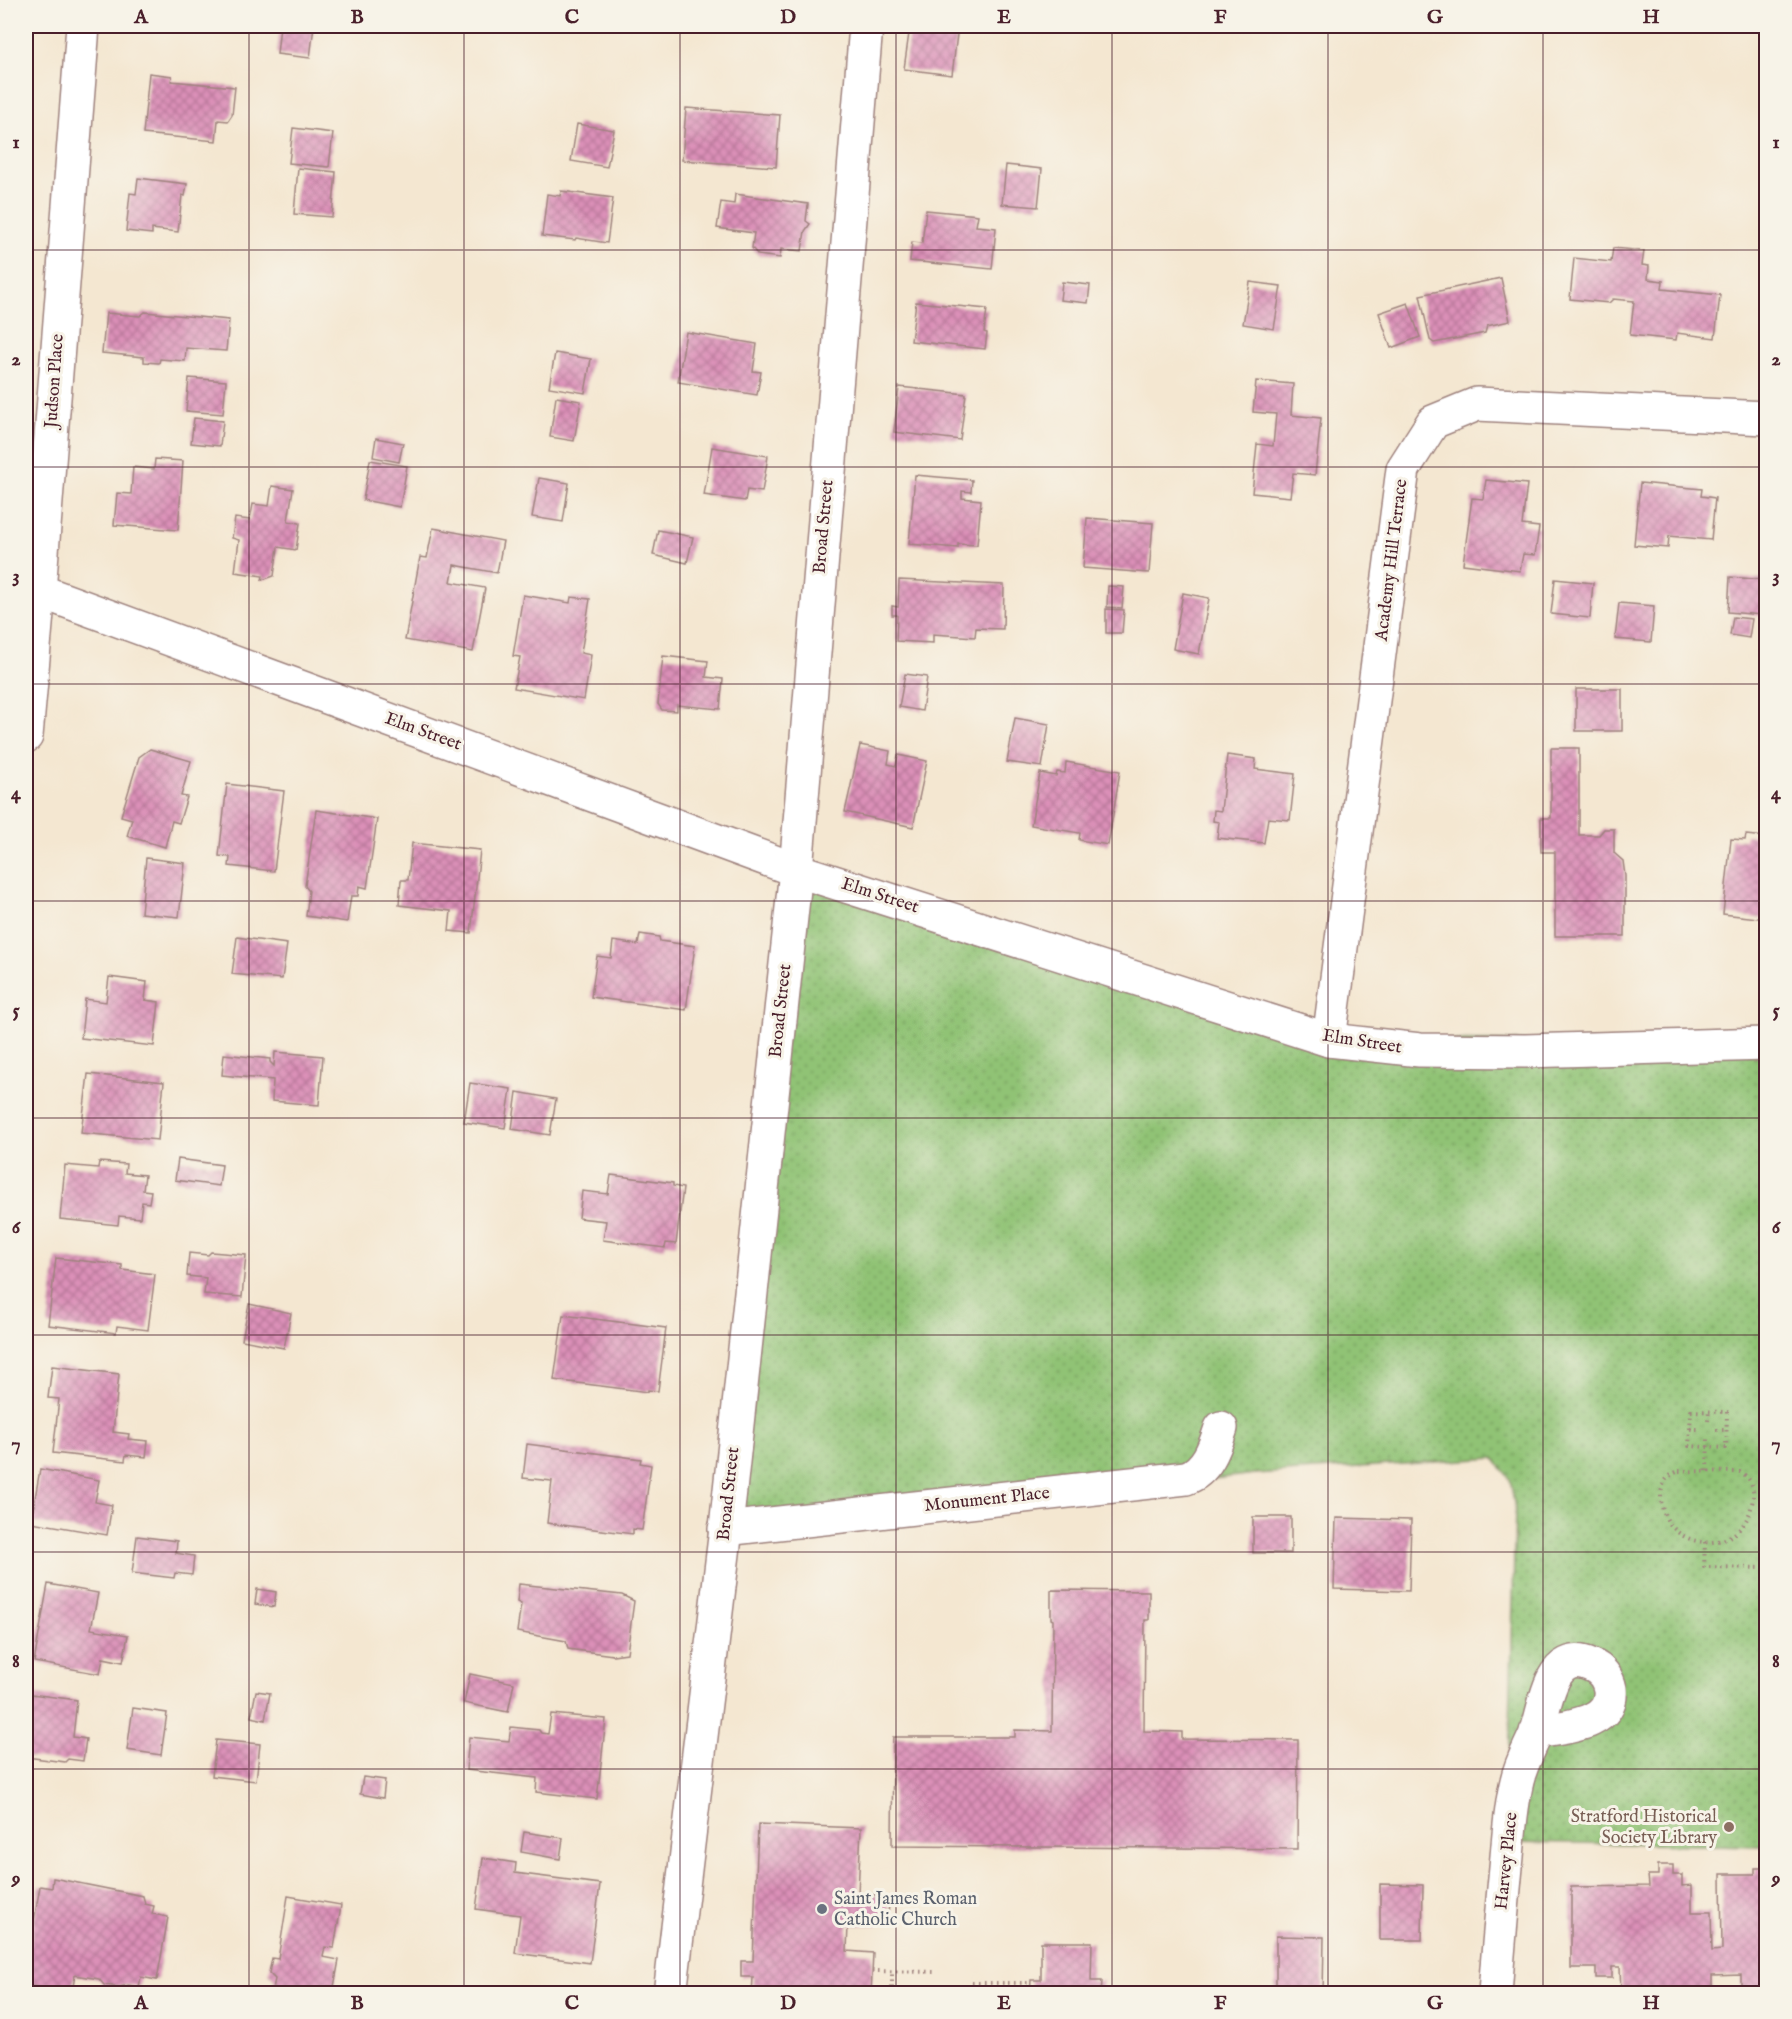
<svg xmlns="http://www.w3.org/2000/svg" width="1792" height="2019" font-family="'IM FELL English',serif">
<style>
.park{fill:url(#park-dots);stroke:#6d7150;stroke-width:1.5}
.building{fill:url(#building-cross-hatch)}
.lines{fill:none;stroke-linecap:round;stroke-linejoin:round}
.minor-casing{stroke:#9f837e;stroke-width:36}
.path{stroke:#9f837e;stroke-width:4;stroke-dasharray:1.5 4.5;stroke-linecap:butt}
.minor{stroke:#fff;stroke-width:33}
.grid{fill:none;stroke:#4a1f2b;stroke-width:1.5;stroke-opacity:0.55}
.education-dot{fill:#8d6e63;stroke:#f7f3e8;stroke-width:2}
.worship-dot{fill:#6b7280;stroke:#f7f3e8;stroke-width:2}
.labels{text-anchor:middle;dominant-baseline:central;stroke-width:6;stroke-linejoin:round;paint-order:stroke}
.street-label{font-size:18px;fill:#4a1f2b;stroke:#f7f3e8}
.education-label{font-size:18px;fill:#785e54;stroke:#f7f3e8;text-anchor:end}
.worship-label{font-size:18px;fill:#5b616d;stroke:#f7f3e8;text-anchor:start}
.neatline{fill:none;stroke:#4a1f2b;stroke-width:2}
.grid-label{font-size:20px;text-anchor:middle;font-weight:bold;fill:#4a1f2b}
</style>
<defs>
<pattern id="park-dots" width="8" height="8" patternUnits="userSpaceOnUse" patternTransform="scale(1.5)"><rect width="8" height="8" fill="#90c375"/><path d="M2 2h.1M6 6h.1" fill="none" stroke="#789e60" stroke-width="1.8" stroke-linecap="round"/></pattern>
<pattern id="building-cross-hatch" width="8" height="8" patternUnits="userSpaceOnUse" patternTransform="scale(1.5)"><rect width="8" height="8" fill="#db90b8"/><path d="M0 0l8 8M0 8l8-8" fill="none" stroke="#b47596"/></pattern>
</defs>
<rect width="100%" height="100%" fill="#f7f3e8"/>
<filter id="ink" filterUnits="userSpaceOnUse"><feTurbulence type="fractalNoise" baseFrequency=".0167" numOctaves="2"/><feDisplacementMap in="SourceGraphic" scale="12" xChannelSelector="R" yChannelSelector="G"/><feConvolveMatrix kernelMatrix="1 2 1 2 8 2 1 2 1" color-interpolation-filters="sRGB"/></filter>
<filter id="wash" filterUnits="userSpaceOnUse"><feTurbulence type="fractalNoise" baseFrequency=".008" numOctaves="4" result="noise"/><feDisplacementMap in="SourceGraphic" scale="24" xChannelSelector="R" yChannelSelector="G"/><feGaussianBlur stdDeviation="1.35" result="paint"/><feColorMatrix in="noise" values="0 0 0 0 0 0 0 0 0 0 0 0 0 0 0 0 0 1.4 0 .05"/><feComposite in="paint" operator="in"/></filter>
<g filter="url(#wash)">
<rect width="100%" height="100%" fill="#f4e7d1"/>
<!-- park -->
<path class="park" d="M796,870L1329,1039L1766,1044V1846L1504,1842L1509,1773L1515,1509L1510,1479L1494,1458L1255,1474L725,1537Z"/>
<g id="blocks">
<!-- building -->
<g class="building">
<path d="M280,26H314L310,58L277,54Z"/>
<path d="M910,26H958L952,75L904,69Z"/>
<path d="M997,26H1024V30L997,27Z"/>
<path d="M149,73L172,76L171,81L235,87L232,115L228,121L218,120L216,141L143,134Z"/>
<path d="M686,108L780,115L776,167L682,160Z"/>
<path d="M577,124L614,130L607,167L571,161Z"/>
<path d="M293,128L333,133L329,167L289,163Z"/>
<path d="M1006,165L1042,169L1038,207L1002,204Z"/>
<path d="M298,168L336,172L332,217L294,214Z"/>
<path d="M138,178L187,184L185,196L182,195L178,232L152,229V234L126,231L130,193L136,194Z"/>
<path d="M561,191L613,198L607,243L576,238L575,240L542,236L547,194L560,196Z"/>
<path d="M735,194L808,204L806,221L810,224L805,231L802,251L781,249L780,258L758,255L752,248L754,233L717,228L721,202L734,204Z"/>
<path d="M926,210L978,215L976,226L996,228L992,269L910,261L912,242L922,243Z"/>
<path d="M1613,248L1644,251L1642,265L1649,266L1648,279L1663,281L1662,289L1720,295L1715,338L1677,333L1676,340L1630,335L1634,301L1613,299L1609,303L1570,299L1574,258L1611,262Z"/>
<path d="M1501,278L1510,321L1487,326L1485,333L1434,343L1430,340L1420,295Z"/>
<path d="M1062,282L1090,285L1088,303L1060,300Z"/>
<path d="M1250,282L1281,286L1274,329L1243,324Z"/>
<path d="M916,302L987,309L984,332L987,333L985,349L911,341Z"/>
<path d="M1408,303L1420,337L1391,348L1379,313Z"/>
<path d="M145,312L229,320L226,351L186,348L185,361L160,359L159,363L144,362V357L102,353L106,313L140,316Z"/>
<path d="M686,332L757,344L753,371L761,372L757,395L678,382Z"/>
<path d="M555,353L591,359L585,393L549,387Z"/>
<path d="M189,378L226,381L223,414L186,411Z"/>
<path d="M1256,381L1293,384L1291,415L1321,418L1315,475L1293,473L1290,497L1252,493L1257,444L1273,446L1276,414L1253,412Z"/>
<path d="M899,387L966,394L960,440L894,432Z"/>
<path d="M556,397L581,401L574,441L550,437Z"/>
<path d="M194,418L223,421L220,446L191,443Z"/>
<path d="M376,438L403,443L399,462L373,457Z"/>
<path d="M712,447L768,456L762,492L747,490L745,501L704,495Z"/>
<path d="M155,459L183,461L178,530L114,525L117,493L131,494L133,467L154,469Z"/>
<path d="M370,460L407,466L400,507L363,500Z"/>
<path d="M915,475L972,480L971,492L962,491V498L981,500L977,545L958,544V548L909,544Z"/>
<path d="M539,478L569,483L563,522L532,517Z"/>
<path d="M1486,480L1527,484L1522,525L1539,527L1535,555L1523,554L1520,571L1463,564L1472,498L1483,499Z"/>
<path d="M1640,483L1702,489L1701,496L1715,498L1711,540L1669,536L1668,548L1634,545Z"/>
<path d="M272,486L293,489L288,521L300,523L296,550L278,547L274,576L262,580L263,576L235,572L239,540L232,538L235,518L250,520L253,504L269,506Z"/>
<path d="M1087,518L1153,523L1149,573L1083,568Z"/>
<path d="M433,528L503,541L497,573L454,565L451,582L485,588L473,652L405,640L420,557L427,558Z"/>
<path d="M658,530L693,537L687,563L653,555Z"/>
<path d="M1730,577L1765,580L1762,615L1728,612Z"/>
<path d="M1555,579L1593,583L1590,618L1551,614Z"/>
<path d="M899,580L1004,585L1003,629L976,628L975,637L933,634V643L896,641L897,615H892V606L898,607Z"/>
<path d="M1108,586L1124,587L1122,608L1107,607Z"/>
<path d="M1183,593L1209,598L1199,654L1173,649Z"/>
<path d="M523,595L570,603L571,597L590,599L581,653L591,655L584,700L514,688L520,657L513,656Z"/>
<path d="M1619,603L1654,606L1651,642L1615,639Z"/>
<path d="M1106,609L1124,610L1122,633H1106Z"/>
<path d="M1733,617L1752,619L1749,638L1730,635Z"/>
<path d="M663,656L708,661L706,677L723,679L720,709L677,705V711L662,710L658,704Z"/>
<path d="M905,674L927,677L922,711L899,707Z"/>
<rect x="1576" y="689" width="46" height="42"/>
<path d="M1015,718L1049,724L1042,767L1007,762Z"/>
<path d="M860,745L890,751L888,764L896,766L898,755L927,761L913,827L845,812Z"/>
<path d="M1551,748H1579V835H1599L1604,829H1614V853L1623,861L1625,876V936H1555V852H1541V818H1551Z"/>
<path d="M150,749L191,761L181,796L187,797L179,823L172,821L165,847L127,836L132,819L121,816L139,757Z"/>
<path d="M1227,755L1256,759L1255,769L1295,774L1290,820L1268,818L1264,843L1217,838L1219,822L1213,821L1214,810L1221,811Z"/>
<path d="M1066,762L1120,771L1108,845L1079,840L1080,833L1031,825L1040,773L1056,776L1057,772L1065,773Z"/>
<path d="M227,784L284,791L274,871L229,866L230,857L219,856Z"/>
<path d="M316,810L377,819L367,888L359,886L358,896H351L347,922L306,916L309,891L305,886Z"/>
<path d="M1746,835L1766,837V919L1723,914L1731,839L1745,840Z"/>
<path d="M412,843L480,850L471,933L449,931L451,911L399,905L401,880H408Z"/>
<path d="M146,858L185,863L179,917L141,913Z"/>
<path d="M640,934L659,937L660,941L695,946L686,1010L591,997L597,956L611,958L613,941L638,945Z"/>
<path d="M237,937L287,944L282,979L232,974Z"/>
<path d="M109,977L147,982L145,1000L159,1002L154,1046L81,1038L85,999L106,1002Z"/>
<path d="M275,1052L323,1056L319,1105L272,1101L273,1080L222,1075L224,1054L270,1059V1062L274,1066Z"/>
<path d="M88,1074L164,1082L158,1140L81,1133Z"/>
<path d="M470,1083L511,1089L505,1128L464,1122Z"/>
<path d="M517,1092L556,1099L550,1135L512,1129Z"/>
<path d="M178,1159L222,1165L219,1186L175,1180Z"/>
<path d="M99,1162L126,1164L125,1173L145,1175L143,1190L151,1191L149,1203L142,1202L140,1218L119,1216L118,1225L60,1219L65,1165L98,1168Z"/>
<path d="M611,1175L673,1183V1186L683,1188L676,1244L666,1243L665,1248L603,1240L606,1221L579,1218L582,1191L608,1194Z"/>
<path d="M211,1252L246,1255L242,1297L204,1294L206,1278L187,1276L189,1253L208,1255Z"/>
<path d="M56,1258L122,1265V1270L155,1274L148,1330L117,1326L116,1333L48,1325Z"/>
<path d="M249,1304L291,1313L284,1348L242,1340Z"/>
<path d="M563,1315L666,1328L658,1391L648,1390V1392L554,1380Z"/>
<path d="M52,1366L119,1374L113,1432L129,1434L128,1439L148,1441L146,1457L126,1455L125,1461L53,1453L59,1399L48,1398Z"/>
<path d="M527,1444L641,1459L640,1463L651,1465L642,1530L633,1529V1534L547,1523L552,1481L523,1478Z"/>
<path d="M40,1469L99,1480L95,1502L112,1505L107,1535L31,1522Z"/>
<rect x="1253" y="1517" width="38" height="36"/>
<path d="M1336,1518L1411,1520L1409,1591L1334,1589Z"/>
<path d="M137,1536L177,1541L176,1553L194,1556L192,1575L175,1573L174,1578L132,1573Z"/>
<path d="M48,1584L98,1593L91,1629L128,1635L123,1662L103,1658L100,1674L34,1662Z"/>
<path d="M519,1584L622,1595L634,1601L627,1653L613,1655L568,1649L566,1641L517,1632L521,1604L517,1602Z"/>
<path d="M257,1589L276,1592L274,1607L255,1604Z"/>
<path d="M1051,1590L1149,1591V1620H1145L1144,1731L1182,1732V1739L1298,1740L1297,1849L892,1846L893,1737H1015V1730L1052,1731L1053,1620L1051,1619Z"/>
<path d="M470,1674L514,1683L508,1712L464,1703Z"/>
<path d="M256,1691L270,1693L265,1720L251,1717Z"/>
<path d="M31,1694L77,1700L73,1737L86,1739L83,1761L68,1759L65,1762L26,1757V1716H28Z"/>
<path d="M133,1708L167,1713L161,1755L127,1750Z"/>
<path d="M551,1714L606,1719L597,1799L536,1792L537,1778L466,1770L469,1737L509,1741L511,1727L539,1730L541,1733L548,1734Z"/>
<path d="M216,1740L260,1744L256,1781L212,1776Z"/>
<path d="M363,1777L385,1780L383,1798L360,1794Z"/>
<path d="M758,1824L861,1828L858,1894L881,1895L889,1903L888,1916L880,1925H848L847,1951L873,1953L871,1994H752L753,1977H741V1961H753Z"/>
<path d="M524,1832L563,1838L560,1859L521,1852Z"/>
<path d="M483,1858L516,1863L515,1873L600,1884L590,1963L515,1953L520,1915L476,1909Z"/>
<path d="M1658,1865H1673V1875H1682V1886L1692,1885V1912H1711L1712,1951L1722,1950L1721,1874H1755V1868H1766V1994H1741V1975L1712,1976V1994H1621L1620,1967H1612V1978H1596V1968H1571V1887L1649,1886L1648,1875H1658Z"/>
<path d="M53,1878L143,1896L145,1904L154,1906L152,1914L168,1917L157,1980L141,1977L139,1987L128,1985L119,1987L104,1985L99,1979L75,1975L72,1993L26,1985V1967L40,1886L52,1888Z"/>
<path d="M1380,1884L1423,1885L1422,1940H1380Z"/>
<path d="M288,1896L341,1905L334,1948L325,1947L323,1957L339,1960L334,1987L328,1986L327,1994H272L275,1979L269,1973L272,1958L278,1959Z"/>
<path d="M1276,1936L1324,1937L1323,1994H1276Z"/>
<path d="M1041,1942H1092L1091,1981H1102L1101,1994H1030L1031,1980H1041Z"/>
</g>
</g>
</g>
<g filter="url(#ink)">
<use href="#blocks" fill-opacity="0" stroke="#9f837e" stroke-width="1.5"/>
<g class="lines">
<defs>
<g id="minor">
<path d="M26,586L796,870L1329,1040L1420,1050L1525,1051L1766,1044"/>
<path d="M26,736L39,591L83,26"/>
<path d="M1329,1040L1403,469L1433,422L1477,404L1766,418"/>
<path d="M725,1529L1186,1478C1207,1471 1215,1447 1221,1428"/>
<path d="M670,1994L725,1537L796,870L866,26"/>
<path d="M1495,1994C1498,1951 1502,1909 1506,1867C1509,1838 1510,1809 1517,1781C1521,1763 1530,1748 1537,1731C1546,1706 1550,1647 1591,1665C1601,1669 1608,1678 1610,1689C1614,1726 1562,1727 1536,1732"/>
</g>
</defs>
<!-- minor casing -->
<use href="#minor" class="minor-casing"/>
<!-- path -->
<g class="path">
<path d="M1691,1411L1727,1412L1726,1448L1689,1446Z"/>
<path d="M1708,1421L1709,1411"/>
<path d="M1690,1429H1701"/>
<path d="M1716,1430H1726"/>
<path d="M1679,1471L1740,1472C1753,1479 1755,1490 1752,1504C1741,1561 1660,1551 1661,1495C1662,1482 1667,1476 1679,1471Z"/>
<path d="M1707,1471L1708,1437"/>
<path d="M1705,1542L1704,1567L1766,1568"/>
<path d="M872,1971L936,1972"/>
<path d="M972,1983H1030"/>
<path d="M892,1994V1972"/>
</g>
<!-- minor -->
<use href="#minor" class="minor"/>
</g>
</g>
<!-- grid -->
<path class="grid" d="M249,26V1994M464,26V1994M680,26V1994M896,26V1994M1112,26V1994M1328,26V1994M1543,26V1994M26,250H1766M26,467H1766M26,684H1766M26,901H1766M26,1118H1766M26,1335H1766M26,1552H1766M26,1769H1766"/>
<!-- markers -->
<circle class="education-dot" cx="1729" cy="1827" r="6"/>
<circle class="worship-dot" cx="822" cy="1909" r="6"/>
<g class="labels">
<!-- street labels -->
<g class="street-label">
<text transform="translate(55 381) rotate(-86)">Judson Place</text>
<text transform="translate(824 527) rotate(-85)">Broad Street</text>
<text transform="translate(1392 560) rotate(-83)">Academy Hill Terrace</text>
<text transform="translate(423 732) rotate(20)">Elm Street</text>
<text transform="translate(880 896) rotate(18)">Elm Street</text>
<text transform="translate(781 1011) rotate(-84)">Broad Street</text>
<text transform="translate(1362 1042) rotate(9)">Elm Street</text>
<text transform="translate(729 1494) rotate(-84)">Broad Street</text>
<text transform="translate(987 1500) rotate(-6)">Monument Place</text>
<text transform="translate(1507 1861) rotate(-84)">Harvey Place</text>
</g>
<!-- education labels -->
<g class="education-label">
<text x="1717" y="1817">Stratford Historical<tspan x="1717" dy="21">Society Library</tspan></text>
</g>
<!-- worship labels -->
<g class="worship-label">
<text x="834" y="1899">Saint James Roman<tspan x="834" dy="21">Catholic Church</tspan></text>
</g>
</g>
<!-- margin -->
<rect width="1792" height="2019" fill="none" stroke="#f7f3e8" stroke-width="66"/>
<rect x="33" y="33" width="1726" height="1953" class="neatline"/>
<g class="grid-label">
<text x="141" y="23">A</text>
<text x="357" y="23">B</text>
<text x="572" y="23">C</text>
<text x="788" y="23">D</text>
<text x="1004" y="23">E</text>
<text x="1220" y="23">F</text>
<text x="1435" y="23">G</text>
<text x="1651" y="23">H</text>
<text x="16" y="148">1</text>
<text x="1776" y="148">1</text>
<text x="16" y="365">2</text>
<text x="1776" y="365">2</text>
<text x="16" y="582">3</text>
<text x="1776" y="582">3</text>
<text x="16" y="799">4</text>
<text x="1776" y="799">4</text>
<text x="16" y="1016">5</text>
<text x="1776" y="1016">5</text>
<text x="16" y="1233">6</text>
<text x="1776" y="1233">6</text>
<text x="16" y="1450">7</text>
<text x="1776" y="1450">7</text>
<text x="16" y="1667">8</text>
<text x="1776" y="1667">8</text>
<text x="16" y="1884">9</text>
<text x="1776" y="1884">9</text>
<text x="141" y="2009">A</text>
<text x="357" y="2009">B</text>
<text x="572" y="2009">C</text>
<text x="788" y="2009">D</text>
<text x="1004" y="2009">E</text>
<text x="1220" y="2009">F</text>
<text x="1435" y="2009">G</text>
<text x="1651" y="2009">H</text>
</g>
</svg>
